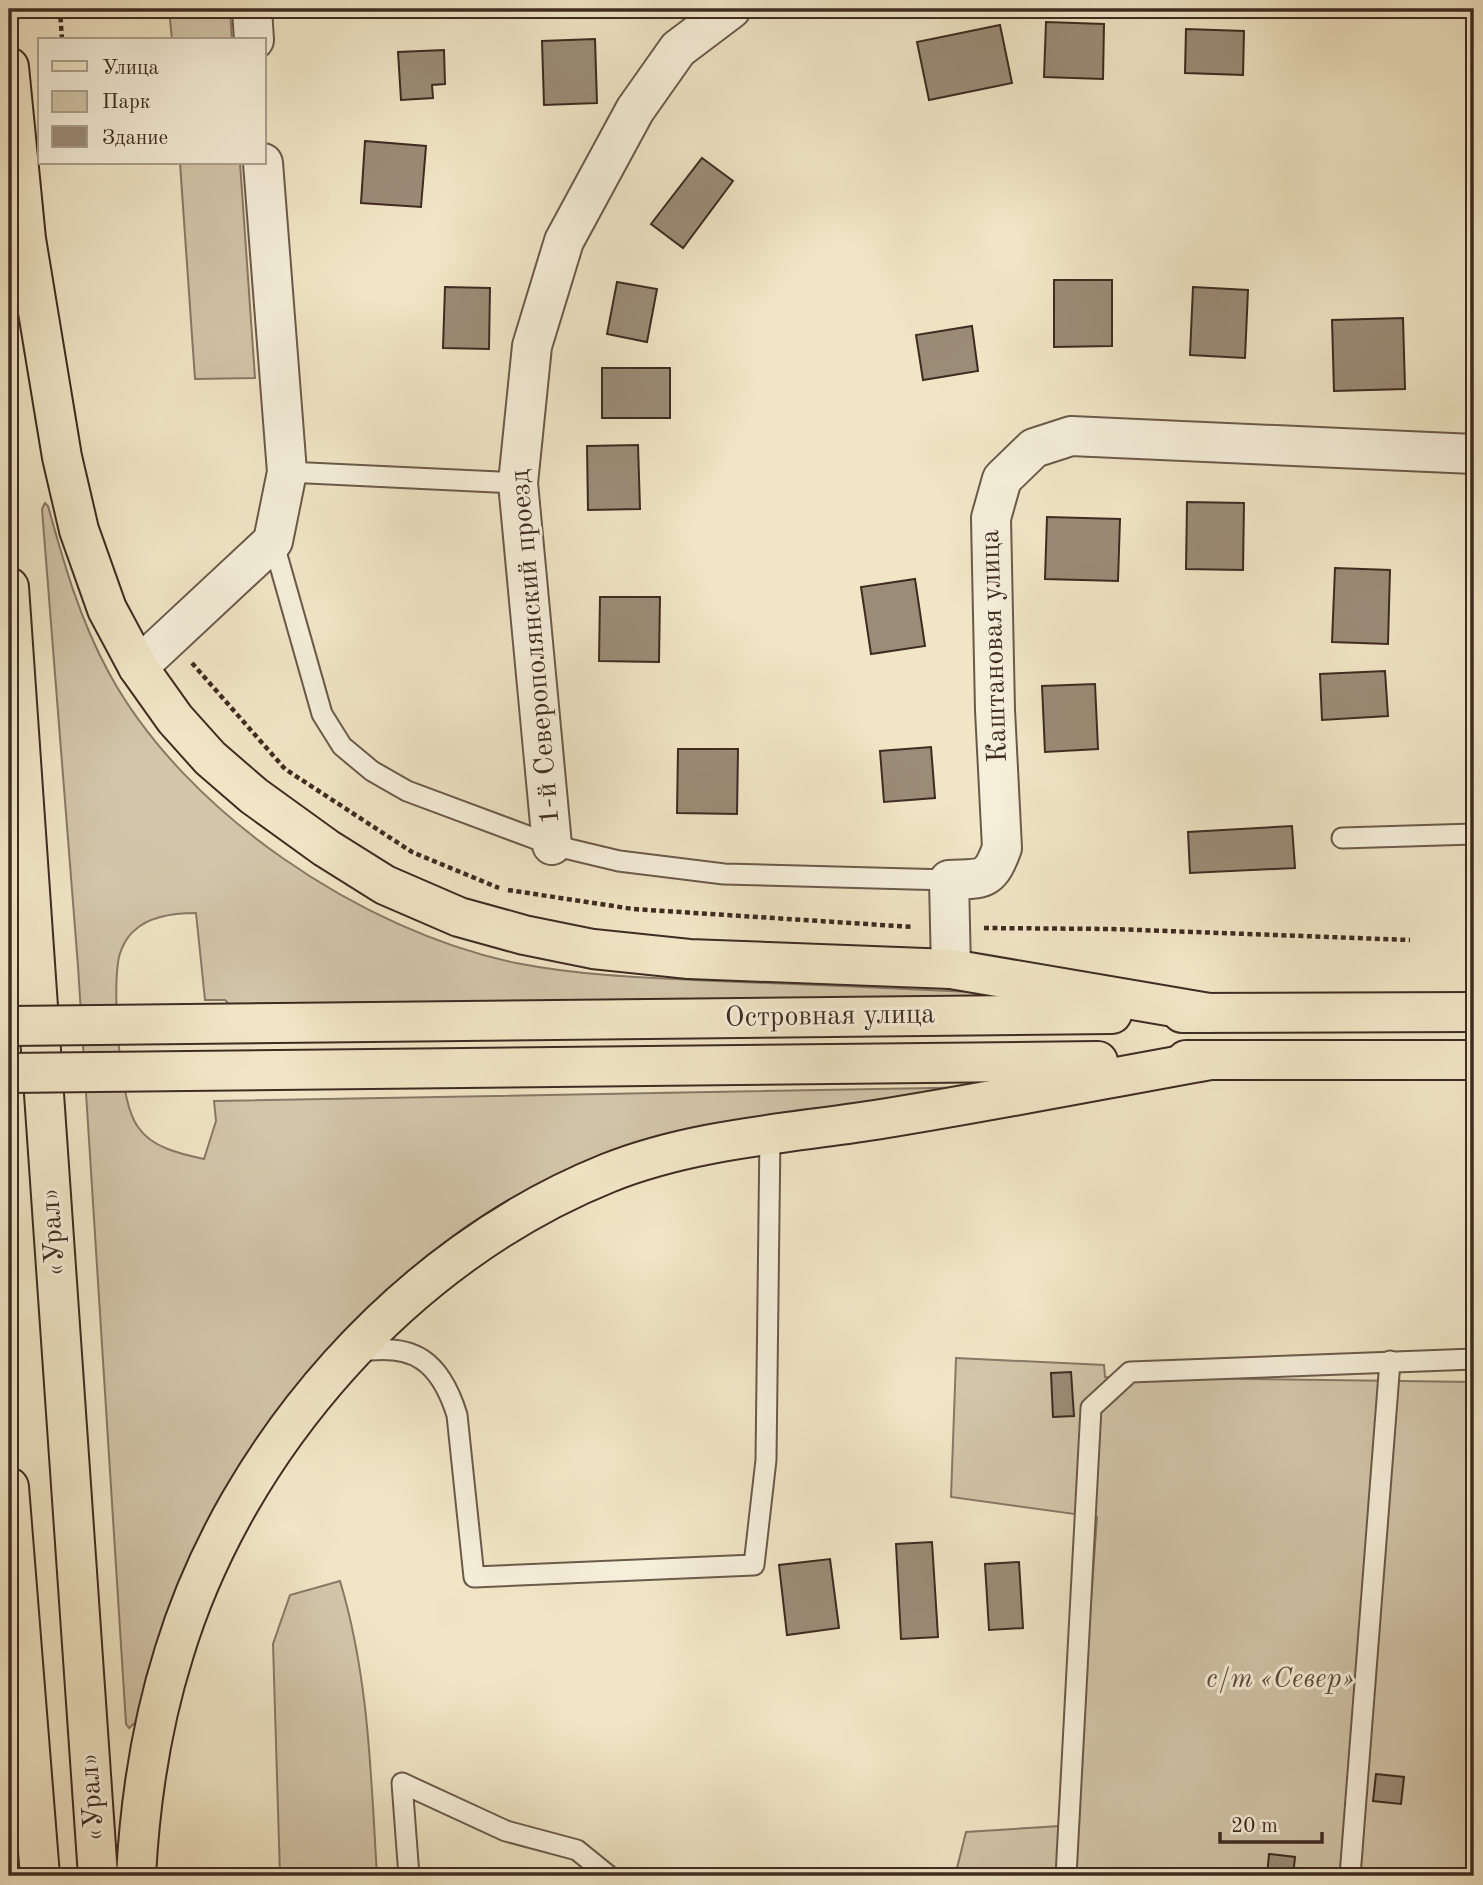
<svg xmlns="http://www.w3.org/2000/svg" width="1483" height="1885" font-family="'Old Standard TT',serif">
<style>
.green{fill:#d2c5a9;stroke:#887866;stroke-width:2}
.building{fill:#9b8c77;stroke:#3f2b22;stroke-width:2}
.lines{fill:none;stroke-linecap:round;stroke-linejoin:round}
.service-casing{stroke:#6b5a4b;stroke-width:23}
.minor-casing{stroke:#6b5a4b;stroke-width:42}
.primary-casing{stroke:#3f2b22;stroke-width:42}
.trunk-casing{stroke:#3f2b22;stroke-width:42}
.path{stroke:#3f2b22;stroke-width:4.5;stroke-dasharray:5 3.5;stroke-linecap:butt}
.service{stroke:#f5eed9;stroke-width:19}
.minor{stroke:#f5eed9;stroke-width:38}
.primary{stroke:#f0e5c5;stroke-width:38}
.trunk{stroke:#f0e5c5;stroke-width:38}
.primary-bridge-casing{stroke:#3f2b22;stroke-width:42;stroke-linecap:butt}
.primary-bridge{stroke:#f0e5c5;stroke-width:38}
.labels{text-anchor:middle;dominant-baseline:central;stroke-width:6;stroke-linejoin:round;paint-order:stroke}
.street-label{font-size:28px;fill:#3f2b22;stroke:#f5eed9}
.park-label{font-size:28px;font-style:italic;fill:#5c4a3d;stroke:#f5eed9}
</style>
<rect width="100%" height="100%" fill="#f0e5c5"/>
<filter id="stains"><feTurbulence type="fractalNoise" baseFrequency=".00286" numOctaves="4"/><feColorMatrix values="0 0 0 0 .2 0 0 0 0 .09 0 0 0 0 .02 0 0 0 .5 -.17"/></filter>
<radialGradient id="worn" r=".72"><stop offset=".6" stop-color="#630" stop-opacity="0"/><stop offset="1" stop-color="#630" stop-opacity=".3"/></radialGradient>
<!-- green -->
<g class="green">
<path d="M169,9H230L232,40H172Z"/>
<path d="M180,163H240L255,378L195,379Z"/>
<path d="M45,503L48,506C64,564 80,620 109,673C185,813 362,931 516,963C582,976 650,978 717,981C802,984 886,988 971,992L976,994L973,997L229,1004L225,1000H205L196,913C176,913 150,916 135,930C126,937 119,952 118,963C113,995 119,1102 138,1127C152,1148 181,1154 204,1159L216,1121L214,1101L1041,1086L799,1110L715,1124L459,1234L401,1279L351,1324L276,1411L243,1459L211,1517L184,1574L135,1723L129,1728L126,1724L78,966L42,509Z"/>
<path d="M956,1358L1104,1365L1105,1377L1474,1382V1876H955L966,1832L1075,1825L1097,1517L951,1497Z"/>
<path d="M340,1581C369,1677 371,1777 377,1876H280L273,1644L290,1595Z"/>
</g>
<!-- building -->
<g class="building">
<path d="M1046,22L1104,24L1103,79L1044,77Z"/>
<path d="M1000,25L1012,83L929,100L917,42Z"/>
<path d="M1186,29L1244,31L1243,75L1185,73Z"/>
<path d="M595,39L597,103L544,105L542,41Z"/>
<path d="M444,50L445,84L432,85L433,98L401,100L398,52Z"/>
<path d="M365,141L426,146L421,207L361,203Z"/>
<path d="M702,158L733,181L683,248L651,224Z"/>
<path d="M1054,280H1112V346L1054,347Z"/>
<path d="M617,282L657,289L647,342L607,334Z"/>
<path d="M445,287L490,288L489,349L443,348Z"/>
<path d="M1193,287L1248,290L1245,358L1190,355Z"/>
<path d="M1403,318L1405,389L1334,391L1332,320Z"/>
<path d="M972,326L978,371L923,380L916,335Z"/>
<rect x="602" y="368" width="68" height="50"/>
<path d="M638,445L640,509L588,510L587,446Z"/>
<path d="M1187,502L1244,503L1243,570L1186,569Z"/>
<path d="M1047,517L1120,519L1118,581L1045,579Z"/>
<path d="M1335,568L1390,570L1388,644L1332,642Z"/>
<path d="M915,579L925,646L871,654L861,587Z"/>
<path d="M600,597H660L659,662L599,661Z"/>
<path d="M1385,671L1388,716L1322,720L1320,674Z"/>
<path d="M1095,684L1098,749L1045,752L1042,686Z"/>
<path d="M931,747L935,798L884,802L880,751Z"/>
<path d="M678,749H738L737,814L677,813Z"/>
<path d="M1292,826L1295,868L1190,873L1188,832Z"/>
<path d="M1071,1372L1074,1416L1053,1417L1051,1373Z"/>
<path d="M932,1542L938,1637L901,1639L896,1544Z"/>
<path d="M830,1559L839,1628L787,1635L779,1565Z"/>
<path d="M1019,1562L1023,1628L989,1630L985,1564Z"/>
<path d="M1376,1774L1404,1777L1401,1804L1373,1801Z"/>
<path d="M1269,1854L1295,1857L1293,1876H1267Z"/>
</g>
<g class="lines">
<defs>
<g id="service">
<path d="M287,472L518,483"/>
<path d="M273,541L322,714L342,746L372,771L407,791L552,845L619,861L724,874L949,880"/>
<path d="M1342,838L1474,834"/>
<path d="M357,1352C414,1342 440,1361 457,1415L474,1577L754,1565L766,1460L770,1133"/>
<path d="M409,1876L402,1783L506,1831L577,1850L609,1876"/>
<path d="M1066,1876L1091,1408L1130,1372L1474,1359"/>
<path d="M1350,1876L1390,1361"/>
</g>
<g id="minor">
<path d="M252,9L254,40"/>
<path d="M138,667L273,541L287,472L263,163"/>
<path d="M552,845L518,483L532,346L564,241L635,110L678,49L731,9"/>
<path d="M951,969L949,880C983,878 989,883 1002,848L995,710L991,518L1002,479L1034,448L1071,436L1474,454"/>
</g>
<g id="primary">
<path d="M9,67L26,239L62,457L79,530L107,609L138,667L175,719L210,758L254,796L326,848L385,885L459,917L524,935L593,949L689,959L951,969L1209,1013"/>
<path d="M1182,1013L1474,1012"/>
<path d="M187,1024L1112,1014"/>
<path d="M1186,1060H1474"/>
<path d="M187,1071L1098,1061"/>
<path d="M136,1876C140,1800 151,1726 174,1653C237,1446 406,1254 608,1173C693,1139 785,1134 875,1120C987,1102 1099,1080 1210,1060"/>
</g>
<g id="trunk">
<path d="M9,587L98,1876"/>
<path d="M9,1487L40,1876"/>
</g>
</defs>
<!-- service casing -->
<use href="#service" class="service-casing"/>
<!-- minor casing -->
<use href="#minor" class="minor-casing"/>
<!-- primary casing -->
<use href="#primary" class="primary-casing"/>
<!-- trunk casing -->
<use href="#trunk" class="trunk-casing"/>
<!-- path -->
<g class="path">
<path d="M60,9L62,40"/>
<path d="M192,663L285,769L412,852L499,888"/>
<path d="M508,890L633,909L913,927"/>
<path d="M984,928L1113,929L1410,940"/>
</g>
<!-- service -->
<use href="#service" class="service"/>
<!-- minor -->
<use href="#minor" class="minor"/>
<!-- primary -->
<use href="#primary" class="primary"/>
<!-- trunk -->
<use href="#trunk" class="trunk"/>
<defs>
<g id="primary-bridge">
<path d="M9,1026L187,1024"/>
<path d="M9,1073L187,1071"/>
</g>
</defs>
<!-- primary-bridge casing -->
<use href="#primary-bridge" class="primary-bridge-casing"/>
<!-- primary-bridge -->
<use href="#primary-bridge" class="primary-bridge"/>
</g>
<g class="labels">
<!-- street labels -->
<g class="street-label">
<text transform="translate(995 646) rotate(-92)">Каштановая улица</text>
<text transform="translate(536 647) rotate(-95)">1-й Северополянский проезд</text>
<text transform="translate(830 1017) rotate(-1)">Островная улица</text>
<text transform="translate(54 1232) rotate(-94)">«Урал»</text>
<text transform="translate(93 1797) rotate(-94)">«Урал»</text>
</g>
<!-- park labels -->
<g class="park-label">
<text x="1280" y="1680">с/т «Север»</text>
</g>
</g>
<!-- margin -->
<rect width="1483" height="1885" fill="none" stroke="#f0e5c5" stroke-width="35"/>
<rect x="10" y="10" width="1462" height="1864" fill="none" stroke="#3f2b22" stroke-width="3.5"/>
<rect x="18" y="18" width="1448" height="1850" fill="none" stroke="#3f2b22" stroke-width="2"/>
<!-- legend -->
<rect x="38" y="38" width="228" height="126" fill="#f5eed9" stroke="#aca090" stroke-width="2"/>
<rect x="52" y="61" width="35" height="10" fill="#f0e5c5" stroke="#aca090" stroke-width="2"/>
<text x="102" y="74" font-size="21" fill="#3f2b22">Улица</text>
<rect x="52" y="91" width="35" height="21" fill="#d2c5a9" stroke="#aca090" stroke-width="2"/>
<text x="102" y="108" font-size="21" fill="#3f2b22">Парк</text>
<rect x="52" y="126" width="35" height="21" fill="#9b8c77" stroke="#aca090" stroke-width="2"/>
<text x="102" y="144" font-size="21" fill="#3f2b22">Здание</text>
<!-- scale -->
<path d="M1220 1832v10h102v-10" fill="none" stroke="#3f2b22" stroke-width="3.5"/>
<text x="1231" y="1832" font-size="21" fill="#3f2b22" stroke="#f5eed9" stroke-width="5" paint-order="stroke">20 m</text>
<rect width="100%" height="100%" filter="url(#stains)"/>
<rect width="100%" height="100%" fill="url(#worn)"/>
</svg>
